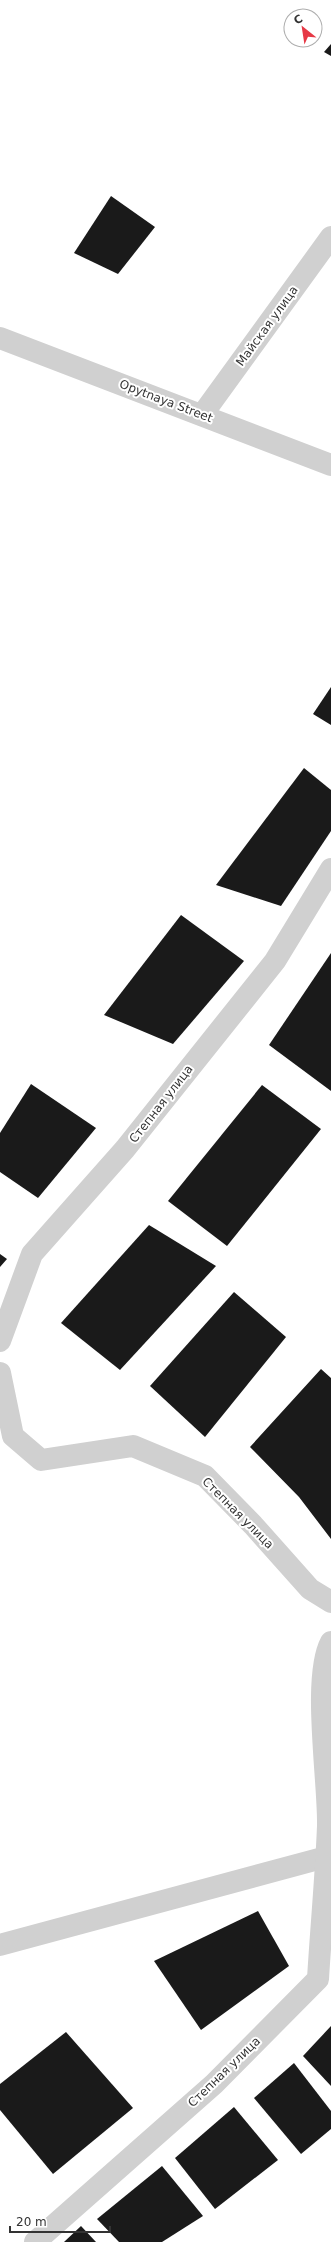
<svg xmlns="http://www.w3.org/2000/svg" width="331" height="2242" font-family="'DejaVu Sans',sans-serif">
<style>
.building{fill:#1a1a1a}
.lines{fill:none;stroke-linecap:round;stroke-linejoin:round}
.minor{stroke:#d0d0d0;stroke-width:22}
.labels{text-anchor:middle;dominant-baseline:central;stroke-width:4;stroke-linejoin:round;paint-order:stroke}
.street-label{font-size:12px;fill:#333;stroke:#fff}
</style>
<rect width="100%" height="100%" fill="#fff"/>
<!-- building -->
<g class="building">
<path d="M331,44V56L324,52Z"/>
<path d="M111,196L155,227L118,274L74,253Z"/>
<path d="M331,687V725L313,714Z"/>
<path d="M304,768L331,790V831L281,906L216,885Z"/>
<path d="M181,915L244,961L173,1044L104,1015Z"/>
<path d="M331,953V1091L269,1045Z"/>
<path d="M31,1084L96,1128L38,1198L0,1172V1133Z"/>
<path d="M262,1085L321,1129L227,1246L168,1201Z"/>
<path d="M149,1225L216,1266L120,1370L61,1323Z"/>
<path d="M0,1254L7,1259L0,1267Z"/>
<path d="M234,1292L286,1337L205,1437L150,1386Z"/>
<path d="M321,1369L331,1378V1539L299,1497L250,1447Z"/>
<path d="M258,1911L289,1966L201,2030L154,1961Z"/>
<path d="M331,2026V2086L303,2056Z"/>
<path d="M66,2032L133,2108L53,2174L0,2110V2084Z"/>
<path d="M294,2063L331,2111V2129L301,2154L254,2098Z"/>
<path d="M234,2107L278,2160L215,2209L175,2158Z"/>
<path d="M162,2166L203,2216L162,2242H119L97,2219Z"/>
<path d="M81,2226L96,2242H64Z"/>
</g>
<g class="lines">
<!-- minor -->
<g class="minor">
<path d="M0,338L331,465"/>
<path d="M202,415L331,237"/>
<path d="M0,1341L32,1254L125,1149L275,961L331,869"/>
<path d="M0,1373L13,1436L41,1460L133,1446L205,1476L253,1525L310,1589L331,1602"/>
<path d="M0,1945L326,1857"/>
<path d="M35,2242L214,2084L318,1979C321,1928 326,1877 328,1826C329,1782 312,1677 331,1642"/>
</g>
</g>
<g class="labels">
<!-- street labels -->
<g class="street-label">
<text transform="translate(267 326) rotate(-54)">Майская улица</text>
<text transform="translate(166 401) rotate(21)">Opytnaya Street</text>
<text transform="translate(161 1104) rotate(-52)">Степная улица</text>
<text transform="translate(238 1513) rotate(45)">Степная улица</text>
<text transform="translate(224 2072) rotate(-44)">Степная улица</text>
</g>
</g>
<!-- north arrow -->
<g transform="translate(303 28) rotate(330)"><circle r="19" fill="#ffffff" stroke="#adadad"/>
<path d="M0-3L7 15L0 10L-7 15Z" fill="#e63946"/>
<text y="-6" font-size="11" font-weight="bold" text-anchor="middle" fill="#333333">С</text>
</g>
<!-- scale -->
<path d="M10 2226v6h100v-6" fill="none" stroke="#333333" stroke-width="2"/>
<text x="16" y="2226" font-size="12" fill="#333333" stroke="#ffffff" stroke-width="3" paint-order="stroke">20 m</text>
</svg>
